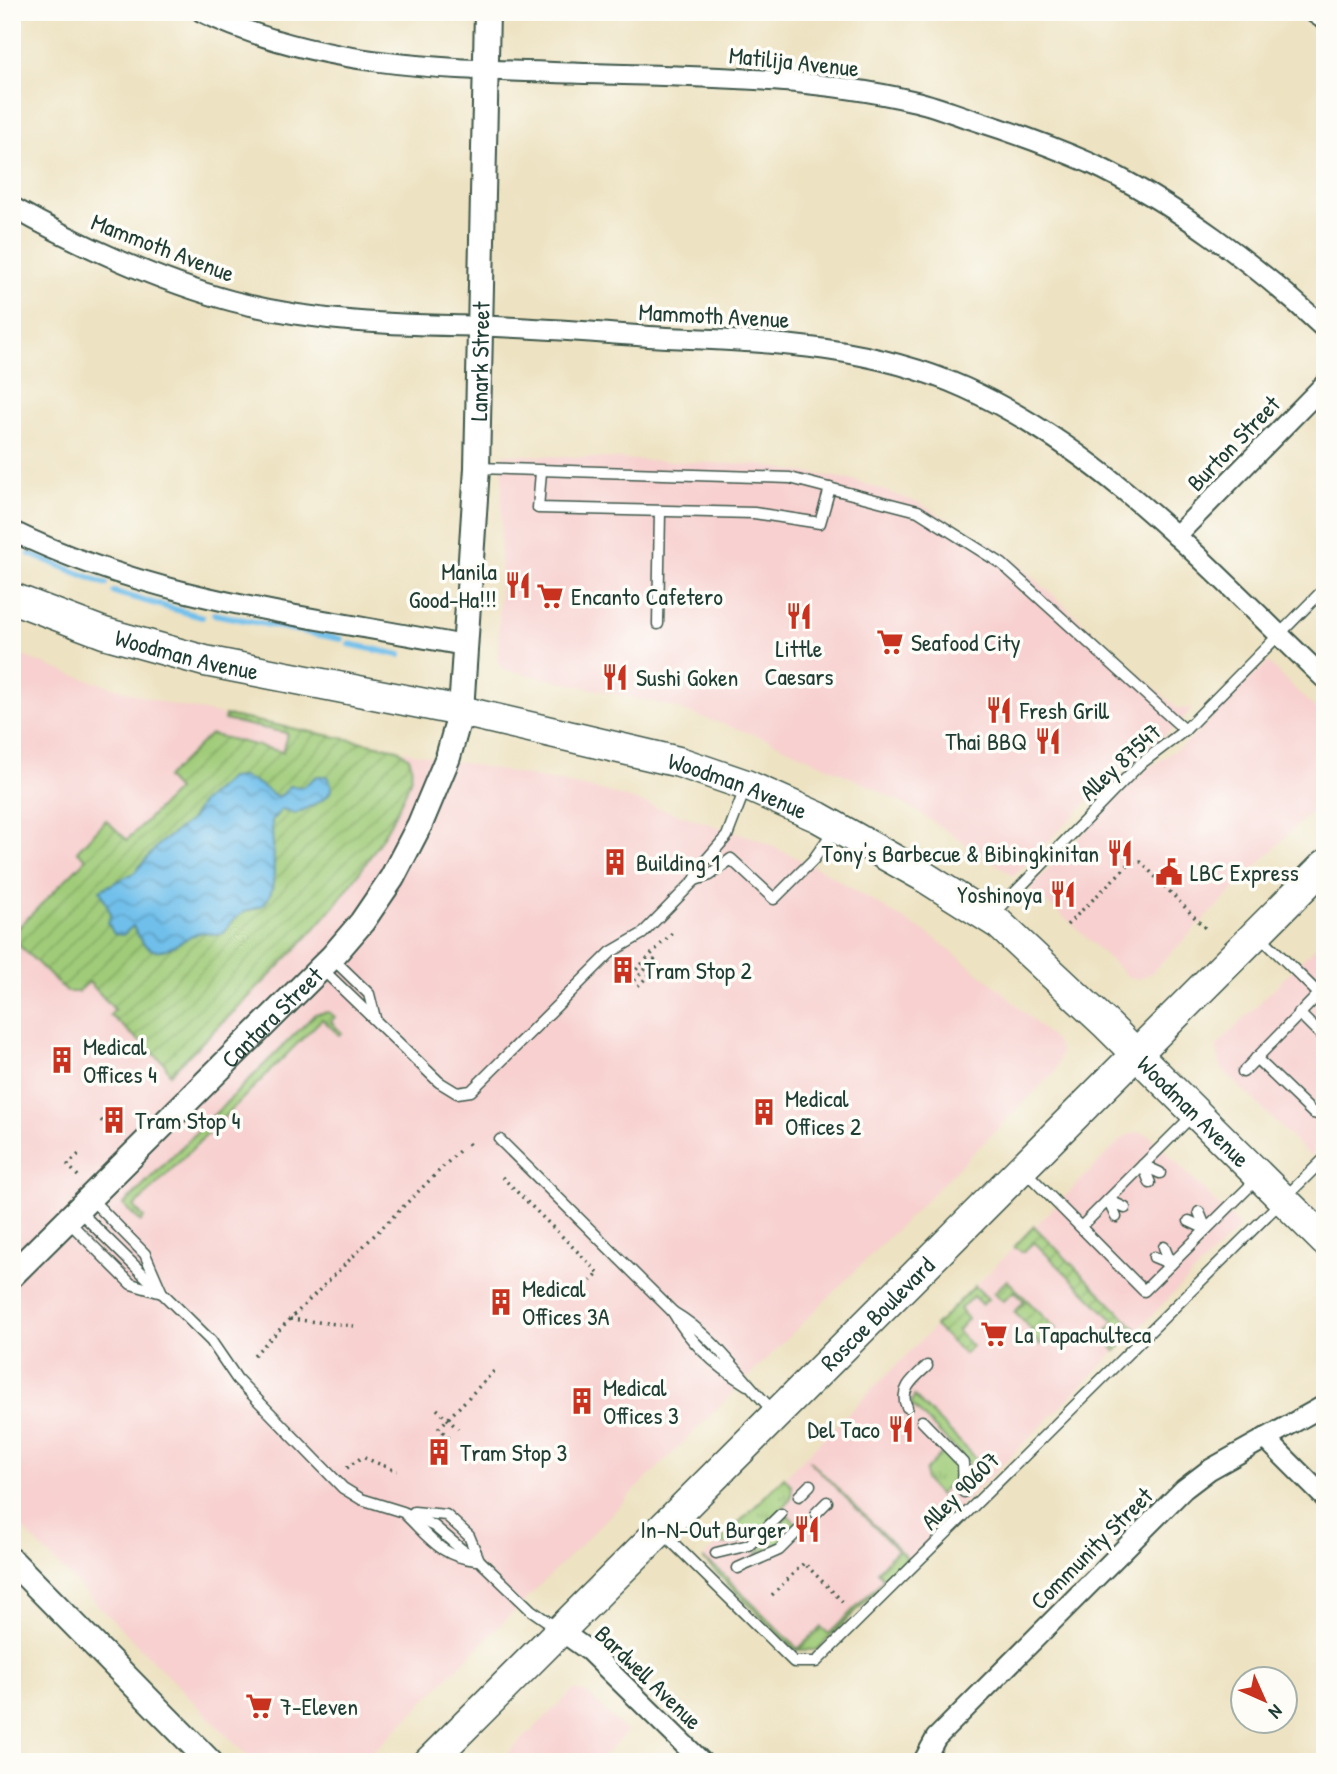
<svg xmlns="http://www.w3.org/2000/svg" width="1337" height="1774" font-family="'Patrick Hand',sans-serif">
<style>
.built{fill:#f7d0cf}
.grass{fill:url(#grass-tufts);stroke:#608456;stroke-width:2}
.garden{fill:url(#garden-furrows);stroke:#608456;stroke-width:2}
.water{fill:url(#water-waves);stroke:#487e90;stroke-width:2}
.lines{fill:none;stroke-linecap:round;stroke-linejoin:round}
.stream{stroke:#70bfeb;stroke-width:6}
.service-casing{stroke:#3e5649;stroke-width:13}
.minor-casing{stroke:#3e5649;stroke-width:23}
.tertiary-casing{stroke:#3e5649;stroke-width:28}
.primary-casing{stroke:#3e5649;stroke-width:33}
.path{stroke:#3e5649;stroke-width:3.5;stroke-dasharray:2 5;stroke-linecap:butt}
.service{stroke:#fff;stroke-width:10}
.minor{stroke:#fff;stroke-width:19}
.tertiary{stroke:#fff;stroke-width:24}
.primary{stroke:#fff;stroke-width:30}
.labels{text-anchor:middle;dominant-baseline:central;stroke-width:7;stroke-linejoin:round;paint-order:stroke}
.street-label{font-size:24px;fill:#1f3d34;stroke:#fdfcf7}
.poi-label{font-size:24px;fill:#1f3d34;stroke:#fdfcf7;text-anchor:start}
</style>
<defs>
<pattern id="grass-tufts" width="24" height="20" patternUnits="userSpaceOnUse" patternTransform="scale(1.75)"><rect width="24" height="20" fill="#a0cc79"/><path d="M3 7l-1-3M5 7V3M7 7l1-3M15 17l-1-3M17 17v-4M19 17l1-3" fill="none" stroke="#82a764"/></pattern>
<pattern id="garden-furrows" width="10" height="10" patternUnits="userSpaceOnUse" patternTransform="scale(1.75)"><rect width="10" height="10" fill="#a0cc79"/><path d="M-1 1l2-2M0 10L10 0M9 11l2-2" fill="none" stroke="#82a764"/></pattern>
<pattern id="water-waves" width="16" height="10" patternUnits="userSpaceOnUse" patternTransform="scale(1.75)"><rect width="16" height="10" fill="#70bfeb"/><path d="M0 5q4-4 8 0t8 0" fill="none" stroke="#5b9cbf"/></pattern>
</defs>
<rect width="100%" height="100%" fill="#fdfcf7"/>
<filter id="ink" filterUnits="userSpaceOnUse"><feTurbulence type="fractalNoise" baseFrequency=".0143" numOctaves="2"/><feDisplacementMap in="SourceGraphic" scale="14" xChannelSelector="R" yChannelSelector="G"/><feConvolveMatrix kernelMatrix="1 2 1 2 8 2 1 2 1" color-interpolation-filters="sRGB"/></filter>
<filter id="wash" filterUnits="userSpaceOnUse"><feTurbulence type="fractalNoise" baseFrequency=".00686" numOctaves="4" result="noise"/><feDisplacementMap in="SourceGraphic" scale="28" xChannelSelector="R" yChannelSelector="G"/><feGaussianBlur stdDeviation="1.57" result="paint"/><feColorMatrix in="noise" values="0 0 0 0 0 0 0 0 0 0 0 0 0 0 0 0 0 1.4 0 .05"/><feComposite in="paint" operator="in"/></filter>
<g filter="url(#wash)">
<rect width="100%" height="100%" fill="#ede2c1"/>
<!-- built -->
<g class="built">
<path d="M503,454L757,465L854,480L919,503L1009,555L1178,709L1193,708L1172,730L1123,766L1014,876L920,813L874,788L765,738L666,705L503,669L498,661Z"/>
<path d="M12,652L73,675L168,704L604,791L754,838L818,868L934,938L999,989L1055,1041L1061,1051L1056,1070L363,1762H253L12,1518Z"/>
<path d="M1267,662L1325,718V797L1151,973L1139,979L1127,976L1070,922L1029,889L1144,771L1188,742Z"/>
<path d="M1325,937V1141L1310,1156L1222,1069L1217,1051L1218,1045Z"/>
<path d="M1139,1132L1150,1136L1240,1227L817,1650H794L703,1559L1125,1136Z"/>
<path d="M574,1690L587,1693L627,1732L597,1762H499Z"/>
</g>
<!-- grass -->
<g class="grass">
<path d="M914,1396L982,1464L992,1454L995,1457L970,1482L968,1462L911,1404Z"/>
<path d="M945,1450L957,1463V1475L939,1495L925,1480V1471Z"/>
<path d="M784,1477L792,1486L791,1499C772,1518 749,1552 719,1543Z"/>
<path d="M788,1515L798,1525L782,1542L755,1556Z"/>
</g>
<!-- garden -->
<g class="garden">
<path d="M225,715L398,749L409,758C417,773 405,793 398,808C346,914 253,991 170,1074L164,1063L110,1015L115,1010L89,982L78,992H67L12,938V934L86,859L77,851L106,820L127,840L177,790L166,778L210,734L283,752L287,733L224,720Z"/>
<path d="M329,1012L335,1017L331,1022L342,1033L339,1035L322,1019L134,1207L144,1218L141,1222L123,1205L315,1014Z"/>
<path d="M1034,1226L1137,1330L1116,1351L1103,1336L1114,1321L1034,1242L1023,1252L1014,1247Z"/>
<path d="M1007,1280L1056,1329L1040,1345L1029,1334L1032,1330L1014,1312L1024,1301L1014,1291L1003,1301L994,1293Z"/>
<path d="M975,1286L988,1299L982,1305L973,1296L960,1309L968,1319L957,1331L972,1346L964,1354L935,1326Z"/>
<path d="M809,1460L908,1559L817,1650H794L703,1559L718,1569L798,1649L821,1627L829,1634L884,1579L877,1571L897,1550Z"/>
</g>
<!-- water -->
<path class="water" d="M317,776H326C345,796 309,806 295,814L282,809L272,820C271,843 281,889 264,904C257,910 246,909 239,915C219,931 232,939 201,932C171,944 152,970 133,926L123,935L114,934L108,923L111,914L100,890L134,873L160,843L190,821L201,803L230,778L242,777L255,782L276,796L282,795L290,786L303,787Z"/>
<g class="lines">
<!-- stream -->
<g class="stream">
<path d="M30,554L106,584"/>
<path d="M114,592L202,617"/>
<path d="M214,614L341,639"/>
<path d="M349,644L400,655"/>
</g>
</g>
</g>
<g filter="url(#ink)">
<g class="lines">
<defs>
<g id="service">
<path d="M478,468L790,478L918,511L1002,564L1185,730"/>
<path d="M541,472L538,508L754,513L820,523L830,488"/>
<path d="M658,624L660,511"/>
<path d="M695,880L710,875L731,859L774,899L813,860L835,829"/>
<path d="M993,915L1139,765L1185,730L1325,588"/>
<path d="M1258,934L1319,994L1325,988"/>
<path d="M332,958L369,994L375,1018"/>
<path d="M322,969L439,1082L457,1093L471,1091L611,952L642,934L695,880L701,866L727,836L745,789"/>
<path d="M1299,1013L1325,1039"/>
<path d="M1256,1058L1313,1113L1325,1116"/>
<path d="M1243,1072L1319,994"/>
<path d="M500,1140L673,1312"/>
<path d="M1024,1170L1144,1291L1258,1178"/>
<path d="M1150,1183L1143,1165L1160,1173"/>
<path d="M78,1210L211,1341L237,1379L343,1488L361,1499L403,1512L434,1526L461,1549L479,1560L531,1610L557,1628"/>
<path d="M1116,1217L1108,1200L1125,1208"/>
<path d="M67,1220L131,1284L162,1293L145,1254L90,1198"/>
<path d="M1189,1221L1206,1229L1199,1212"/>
<path d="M1081,1227L1193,1115"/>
<path d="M1154,1257L1171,1264L1164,1247"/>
<path d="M747,1385C716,1366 691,1344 673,1312C716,1337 740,1378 775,1413"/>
<path d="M907,1407C898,1390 915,1377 927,1366"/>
<path d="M922,1421L963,1463L964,1492"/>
<path d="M799,1496L810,1485"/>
<path d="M414,1512L446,1515L469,1536L479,1560"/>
<path d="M816,1513L827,1502"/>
<path d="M406,1515C429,1537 441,1557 476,1560"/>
<path d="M664,1534L794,1662H816L1325,1158"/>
<path d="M716,1553L749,1545L781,1514"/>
<path d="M738,1568L779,1550L798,1531"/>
</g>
<g id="minor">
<path d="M202,12C318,68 447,69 573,73C686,77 803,75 914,101C933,105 952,113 971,119C1012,132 1051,146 1090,163C1172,201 1259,267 1325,329"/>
<path d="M1313,12L1325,20"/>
<path d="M12,207C77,244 161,282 232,301C312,322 395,325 477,326C538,327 598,333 659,337C764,342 866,344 965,388C1107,452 1214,574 1325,679"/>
<path d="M12,531C155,601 312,616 466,646"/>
<path d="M1176,536L1325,384"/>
<path d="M1265,1438L1325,1498"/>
<path d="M561,1631L589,1651L702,1762"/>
<path d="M923,1762L936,1738L1184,1489L1209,1470L1325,1405"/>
</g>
<g id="tertiary">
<path id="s1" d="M12,1275L332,957L362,922L392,878L420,824L448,757L461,711L477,468L487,12"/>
<path d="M12,1561L210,1762"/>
</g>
<g id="primary">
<path id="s2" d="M12,598L104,633L205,661L461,711L679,762L746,785L818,817L923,876L999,924L1107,1025L1325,1241"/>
<path id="s3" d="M429,1762L1325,865"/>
</g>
</defs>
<!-- service casing -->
<use href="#service" class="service-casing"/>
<!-- minor casing -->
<use href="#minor" class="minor-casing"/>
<!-- tertiary casing -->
<use href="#tertiary" class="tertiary-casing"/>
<!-- primary casing -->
<use href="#primary" class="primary-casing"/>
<!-- path -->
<g class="path">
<path d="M1067,925L1130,863L1141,862L1206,929"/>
<path d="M638,986L659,965L654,960L633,982L629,977L674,931"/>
<path d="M101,1120L117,1136"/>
<path d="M468,1143L472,1148"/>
<path d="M78,1176L68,1165L81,1152"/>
<path d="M502,1177L599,1273L591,1281"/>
<path d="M290,1319L354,1326"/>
<path d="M254,1355L459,1151"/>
<path d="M437,1409L458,1429"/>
<path d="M449,1438L439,1428L497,1368"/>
<path d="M347,1468L362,1457L397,1471"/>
<path d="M772,1595L804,1563L844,1603"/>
</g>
<!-- service -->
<use href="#service" class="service"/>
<!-- minor -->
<use href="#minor" class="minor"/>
<!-- tertiary -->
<use href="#tertiary" class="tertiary"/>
<!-- primary -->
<use href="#primary" class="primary"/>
</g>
</g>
<!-- icons -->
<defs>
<symbol id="restaurant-bare" viewBox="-9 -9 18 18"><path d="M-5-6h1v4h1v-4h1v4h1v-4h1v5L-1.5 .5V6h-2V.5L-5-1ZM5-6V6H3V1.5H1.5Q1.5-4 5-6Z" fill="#c8321e" stroke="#fdfcf7" stroke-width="2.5" paint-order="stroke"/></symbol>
<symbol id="supermarket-bare" viewBox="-9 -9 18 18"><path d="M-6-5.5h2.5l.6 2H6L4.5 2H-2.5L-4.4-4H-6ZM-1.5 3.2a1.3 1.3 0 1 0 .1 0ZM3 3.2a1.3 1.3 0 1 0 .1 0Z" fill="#c8321e" stroke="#fdfcf7" stroke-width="2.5" paint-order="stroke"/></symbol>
<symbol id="building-bare" viewBox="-9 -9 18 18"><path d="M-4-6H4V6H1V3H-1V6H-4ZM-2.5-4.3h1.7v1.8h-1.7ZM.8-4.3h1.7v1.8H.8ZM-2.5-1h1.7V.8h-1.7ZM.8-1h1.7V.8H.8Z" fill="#c8321e" stroke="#fdfcf7" stroke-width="2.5" paint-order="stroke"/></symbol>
<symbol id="civic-bare" viewBox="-9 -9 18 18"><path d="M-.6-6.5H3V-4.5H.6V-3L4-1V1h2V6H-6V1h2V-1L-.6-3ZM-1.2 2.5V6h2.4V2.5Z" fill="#c8321e" stroke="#fdfcf7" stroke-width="2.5" paint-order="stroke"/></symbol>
</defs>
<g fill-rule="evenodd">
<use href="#restaurant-bare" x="499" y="566" width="38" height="38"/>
<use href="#supermarket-bare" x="531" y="577" width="38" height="38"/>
<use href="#restaurant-bare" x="780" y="597" width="38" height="38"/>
<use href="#supermarket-bare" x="871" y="623" width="38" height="38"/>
<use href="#restaurant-bare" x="596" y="658" width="38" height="38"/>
<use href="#restaurant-bare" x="980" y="691" width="38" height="38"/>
<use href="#restaurant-bare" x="1029" y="722" width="38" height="38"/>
<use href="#restaurant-bare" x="1101" y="834" width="38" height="38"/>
<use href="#building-bare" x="596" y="843" width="38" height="38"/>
<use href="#civic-bare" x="1150" y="853" width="38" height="38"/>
<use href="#restaurant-bare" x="1044" y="875" width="38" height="38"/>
<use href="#building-bare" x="604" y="951" width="38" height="38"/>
<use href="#building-bare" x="43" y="1041" width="38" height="38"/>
<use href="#building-bare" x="745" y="1093" width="38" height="38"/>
<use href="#building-bare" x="95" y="1101" width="38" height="38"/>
<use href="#building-bare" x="482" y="1283" width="38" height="38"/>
<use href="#supermarket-bare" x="975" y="1315" width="38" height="38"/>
<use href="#building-bare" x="563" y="1382" width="38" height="38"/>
<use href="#restaurant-bare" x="882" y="1410" width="38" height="38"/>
<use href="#building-bare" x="420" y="1433" width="38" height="38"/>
<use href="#restaurant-bare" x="788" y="1510" width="38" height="38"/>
<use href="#supermarket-bare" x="240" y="1687" width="38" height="38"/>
</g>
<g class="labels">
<!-- street labels -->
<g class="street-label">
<text transform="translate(794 61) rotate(6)">Matilija Avenue</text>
<text transform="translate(163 247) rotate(21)">Mammoth Avenue</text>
<text transform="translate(714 315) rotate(3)">Mammoth Avenue</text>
<text stroke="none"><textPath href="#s1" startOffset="1082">Lanark Street</textPath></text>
<text transform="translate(1233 443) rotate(-46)">Burton Street</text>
<text stroke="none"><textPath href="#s2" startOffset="184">Woodman Avenue</textPath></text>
<text transform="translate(1120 761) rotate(-43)">Alley 87547</text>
<text stroke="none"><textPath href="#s2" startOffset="751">Woodman Avenue</textPath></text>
<text stroke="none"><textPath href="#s1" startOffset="366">Cantara Street</textPath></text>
<text stroke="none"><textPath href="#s2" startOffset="1318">Woodman Avenue</textPath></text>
<text stroke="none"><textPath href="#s3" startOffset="634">Roscoe Boulevard</textPath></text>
<text transform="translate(960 1490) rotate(-45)">Alley 90607</text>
<text transform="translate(1091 1548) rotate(-45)">Community Street</text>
<text transform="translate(649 1677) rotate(44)">Bardwell Avenue</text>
</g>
<!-- poi labels -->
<g class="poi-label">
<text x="497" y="571" text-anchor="end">Manila<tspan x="497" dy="28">Good-Ha!!!</tspan></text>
<text x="571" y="596">Encanto Cafetero</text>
<text x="911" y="642">Seafood City</text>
<text x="799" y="648" text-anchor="middle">Little<tspan x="799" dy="28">Caesars</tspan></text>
<text x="636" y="677">Sushi Goken</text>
<text x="1020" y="710">Fresh Grill</text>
<text x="1027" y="741" text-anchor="end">Thai BBQ</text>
<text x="1099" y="853" text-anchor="end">Tony's Barbecue &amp; Bibingkinitan</text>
<text x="636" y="862">Building 1</text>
<text x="1190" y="872">LBC Express</text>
<text x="1042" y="894" text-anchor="end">Yoshinoya</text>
<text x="644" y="970">Tram Stop 2</text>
<text x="83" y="1046">Medical<tspan x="83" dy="28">Offices 4</tspan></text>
<text x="785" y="1098">Medical<tspan x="785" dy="28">Offices 2</tspan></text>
<text x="135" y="1120">Tram Stop 4</text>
<text x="522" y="1288">Medical<tspan x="522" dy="28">Offices 3A</tspan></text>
<text x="1015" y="1334">La Tapachulteca</text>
<text x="603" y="1387">Medical<tspan x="603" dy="28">Offices 3</tspan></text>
<text x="880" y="1429" text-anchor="end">Del Taco</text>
<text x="460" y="1452">Tram Stop 3</text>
<text x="786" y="1529" text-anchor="end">In-N-Out Burger</text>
<text x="280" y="1706">7-Eleven</text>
</g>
</g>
<!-- margin -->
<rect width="1337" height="1774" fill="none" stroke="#fdfcf7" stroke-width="42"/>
<!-- north arrow -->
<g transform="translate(1264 1700) rotate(135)"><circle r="33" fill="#fdfcf7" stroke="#a4b0a9" stroke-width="2"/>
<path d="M0-5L12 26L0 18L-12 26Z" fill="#c8321e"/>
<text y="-10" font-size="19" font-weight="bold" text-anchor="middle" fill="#1f3d34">N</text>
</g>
</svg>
